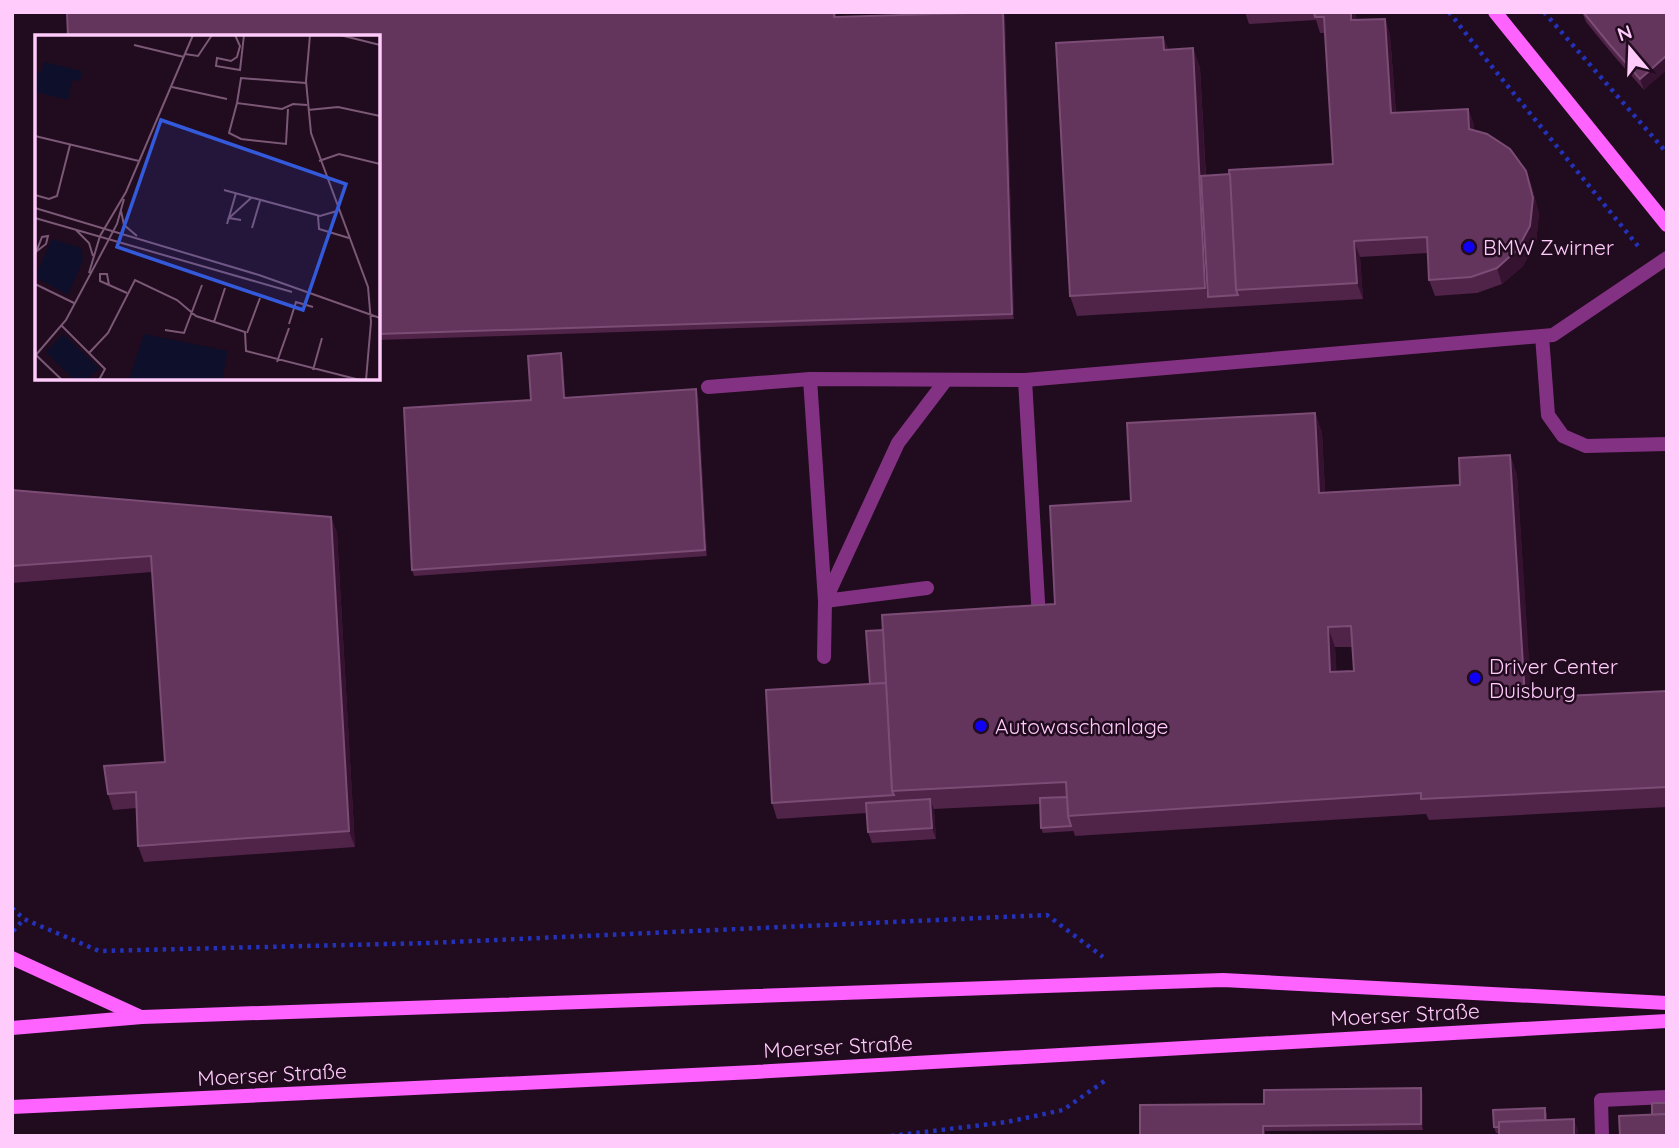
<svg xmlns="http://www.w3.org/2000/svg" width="1679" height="1148" font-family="Quicksand,sans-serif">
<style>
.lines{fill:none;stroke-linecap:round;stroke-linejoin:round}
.path{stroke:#2432b9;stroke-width:4.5;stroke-dasharray:3.5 5;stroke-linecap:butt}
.lane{stroke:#833283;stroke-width:14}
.secondary{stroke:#fe62ff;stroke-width:14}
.wall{fill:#502348;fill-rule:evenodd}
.shaded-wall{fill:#35122f}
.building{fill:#63355c;stroke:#7b4c75;stroke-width:2;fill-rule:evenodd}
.poi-dot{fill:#1000f6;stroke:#210b1e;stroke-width:2.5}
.labels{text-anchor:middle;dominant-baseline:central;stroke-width:5;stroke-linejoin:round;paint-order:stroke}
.poi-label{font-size:21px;fill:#ffcbfb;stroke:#210b1e;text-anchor:start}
.street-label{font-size:21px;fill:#ffcbfb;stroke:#210b1e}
.inset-road{fill:none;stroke:#7a5876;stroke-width:2}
.view{fill:#345adc;fill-opacity:0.15;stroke:#345adc;stroke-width:3.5}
.inset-edge{fill:none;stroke:#ffcbfb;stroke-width:3.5}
</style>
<rect width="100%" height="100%" fill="#210b1e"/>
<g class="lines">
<!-- path -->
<g class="path">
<path d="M1449,12L1489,63L1638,246"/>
<path d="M1544,12L1667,153"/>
<path d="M12,908L24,919L99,951L429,943L1047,915L1103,957"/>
<path d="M13,931L24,919"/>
<path d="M891,1136L1007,1122L1063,1110L1106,1080"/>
</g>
<!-- lane -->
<g class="lane">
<path d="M1542,336L1548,415L1563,436L1586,446L1667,444"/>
<path d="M810,379L825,601L824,657"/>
<path d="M1025,380L1039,619"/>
<path d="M708,387L810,379L1025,380L1553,335L1667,258"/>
<path d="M927,588L825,601L898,443L946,380"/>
<path d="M1602,1136L1601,1100L1667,1097"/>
</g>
<!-- secondary -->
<g class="secondary">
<path d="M1495,12L1667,225"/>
<path d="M12,958L141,1017"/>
<path d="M12,1028L142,1017L1223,980L1667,1003"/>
<path d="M12,1107L755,1072L1667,1021"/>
</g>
</g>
<!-- wall -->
<g class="wall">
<path d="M67,12H836V17H1005L1014,319L378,340V37Z"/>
<path d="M1245,12H1355L1356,20L1385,19L1390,35L1396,113L1468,109L1474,125V131L1526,171L1532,187L1539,214L1536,242L1523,266L1502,284L1477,293L1435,296L1429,280L1428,253L1360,257L1363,299L1077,316L1070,296L1163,37L1168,49L1193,48L1200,68L1206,176L1333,164L1325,33H1320L1316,20L1249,24Z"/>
<path d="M1582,12H1667L1644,90L1614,56L1586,22Z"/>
<path d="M563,359L565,398L698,395L707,556L414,576L412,570L531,400Z"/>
<path d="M1315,413L1322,433L1325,492L1460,485L1510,455L1517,475L1531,697L1667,691V807L1429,820L1426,814L1075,836L1073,830V831L1043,833L1041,828L1040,804L934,809L936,839L872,843L868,832L867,813L777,819L772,803L870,684L883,630L1055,604L1131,501ZM1335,647H1352L1354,671H1336Z"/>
<path d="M12,490L331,517L337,533L355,847L144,862L138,846L137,808L113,810L108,794L165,762L152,572L12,583Z"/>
<path d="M1423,1094V1130L1265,1131V1136H1140L1264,1104Z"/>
<path d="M1545,1108L1547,1114V1120L1578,1130V1136H1499V1133H1496L1494,1127Z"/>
</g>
<!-- shaded-wall -->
<g class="shaded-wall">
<path d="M1003,12L1005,17L1014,319L1012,314Z"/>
<path d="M1351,12H1355L1357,36L1351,20Z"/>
<path d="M1385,19L1390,35L1397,129L1391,113Z"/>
<path d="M1163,37L1171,57L1164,50Z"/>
<path d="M1193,48L1200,68L1212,297H1208L1205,288Z"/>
<path d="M1667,55V70L1644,90L1640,79Z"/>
<path d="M1468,109L1474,125L1475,145L1469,129Z"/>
<path d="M1526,171L1532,187L1539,214L1536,242L1523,266L1502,284L1497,268Z"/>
<path d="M1354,241L1360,257L1363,299L1357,283Z"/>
<path d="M561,353L563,359L566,403L564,398Z"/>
<path d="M696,389L698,395L707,556L705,550Z"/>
<path d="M1315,413L1322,433L1326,513L1319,493Z"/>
<path d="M1510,455L1517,475L1533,718L1525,698Z"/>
<path d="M331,517L337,533L355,847L349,831Z"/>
<path d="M1328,627L1335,647L1338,692L1330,672Z"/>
<path d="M930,799L934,810L936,839L932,828Z"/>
<path d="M1421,1088L1423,1094V1130L1421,1124Z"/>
<path d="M1574,1119L1578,1130V1136H1574Z"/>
</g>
<!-- building -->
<g class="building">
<path d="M67,12H834V17L1003,12L1012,314L378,334V37H68Z"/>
<path d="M1314,12H1351V20L1385,19L1391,113L1468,109L1469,129L1487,134L1510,149L1526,171L1533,198L1530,226L1517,250L1497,268L1471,277L1429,280L1427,237L1354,241L1357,283L1236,290L1229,170L1333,164L1324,17H1315Z"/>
<path d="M1583,12H1667V55L1640,79L1610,45Z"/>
<path d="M1163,37L1164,50L1193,48L1205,288L1070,296L1056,43Z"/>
<path d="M1230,174L1236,290L1238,295L1208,297L1201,176Z"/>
<path d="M561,353L564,398L696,389L705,550L412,570L404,408L531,400L528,356Z"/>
<path d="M1315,413L1319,493L1460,485L1459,458L1510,455L1525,698L1667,691V787L1421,799V793L1068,816L1066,782L892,791L882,615L1055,604L1050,506L1131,501L1127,423ZM1351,626L1354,671L1330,672L1328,627Z"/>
<path d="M12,490L331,517L349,831L138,846L136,792L108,794L104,766L165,762L151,556L12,566Z"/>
<path d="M883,630L886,683L870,684L866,631Z"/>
<path d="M886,683L892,791L894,795L772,803L766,690Z"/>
<path d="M1067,797L1068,816L1071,826L1041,828L1040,798Z"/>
<path d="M930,799L932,828L868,832L866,803Z"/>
<path d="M1421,1088V1124L1263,1126V1136H1140V1105L1264,1104V1090Z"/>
<path d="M1652,1103H1667V1114L1652,1115Z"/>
<path d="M1545,1108V1120L1499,1122V1127H1494L1493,1110Z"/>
<path d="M1667,1114V1136H1620L1619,1116Z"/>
<path d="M1574,1119V1136H1499V1122Z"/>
</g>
<!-- markers -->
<g class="poi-dot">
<circle cx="1469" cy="247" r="7"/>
<circle cx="1475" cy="678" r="7"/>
<circle cx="981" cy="726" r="7"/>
</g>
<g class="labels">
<!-- poi labels -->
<g class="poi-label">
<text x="1483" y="247">BMW Zwirner</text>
<text x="1489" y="666">Driver Center<tspan x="1489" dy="24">Duisburg</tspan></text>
<text x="995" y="726">Autowaschanlage</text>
</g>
<!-- street labels -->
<g class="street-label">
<text transform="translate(1405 1014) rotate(-3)">Moerser Straße</text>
<text transform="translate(838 1046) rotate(-3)">Moerser Straße</text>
<text transform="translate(272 1074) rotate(-3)">Moerser Straße</text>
</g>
</g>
<!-- overview -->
<g transform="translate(35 35)">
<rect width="345" height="345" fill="#210b1e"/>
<path d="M9,27L47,36L45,46L37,45L33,65L0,57V36L6,37ZM17,204L46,213L48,225L33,260L0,242ZM28,299L64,333L52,345H39L11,317ZM109,299L193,316L187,345H94Z" fill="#0e102b"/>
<path class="inset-road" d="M200,0L205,11L202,22L196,26L182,23L181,31L205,35L209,0M275,0L271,46L276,98L333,252L336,287L331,345M305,0L345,10M99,10L149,22M150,19L163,21L177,0M137,52L192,64M202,68L206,43L271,48M253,74L251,109L206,104L194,98L202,68L247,74L258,69L272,70M273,75L303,72L345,81M0,101L104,126M284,126L304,119L345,129M189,155L285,181L302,176M0,160L14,164L22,161L35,110M0,173L224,240L345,283M86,176L89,190L102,201M283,181L284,194L314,203M0,183L257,257M206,185L194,183L216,163M192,189L201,158M217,193L225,166M41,195L54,208L58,221M0,220L7,202L13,201L11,209L2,216M54,238L65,201L91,157L158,0M0,249L39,268M74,250L65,246V239H72L74,250L92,258M179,287L190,253M254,289L261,267L278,272M27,291L70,334L64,345M130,295L149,298L167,250M212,298L225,263M54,318L73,298L100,245L142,265L161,281L210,297L211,316L325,345M1,320L27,345M0,321L31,285L82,189L89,164M242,327L254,293M278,335L287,303"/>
<path class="view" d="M126,85L311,149L268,275L82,212Z"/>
<rect width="345" height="345" class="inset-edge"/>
</g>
<!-- border -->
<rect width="1679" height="1148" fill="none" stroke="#ffcbfb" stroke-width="28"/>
<!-- north arrow -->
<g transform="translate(1630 49) rotate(341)" stroke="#210b1e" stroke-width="5" paint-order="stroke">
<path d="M0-5L12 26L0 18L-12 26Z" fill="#ffcbfb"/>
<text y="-10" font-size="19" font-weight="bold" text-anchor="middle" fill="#ffcbfb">N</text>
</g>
</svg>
